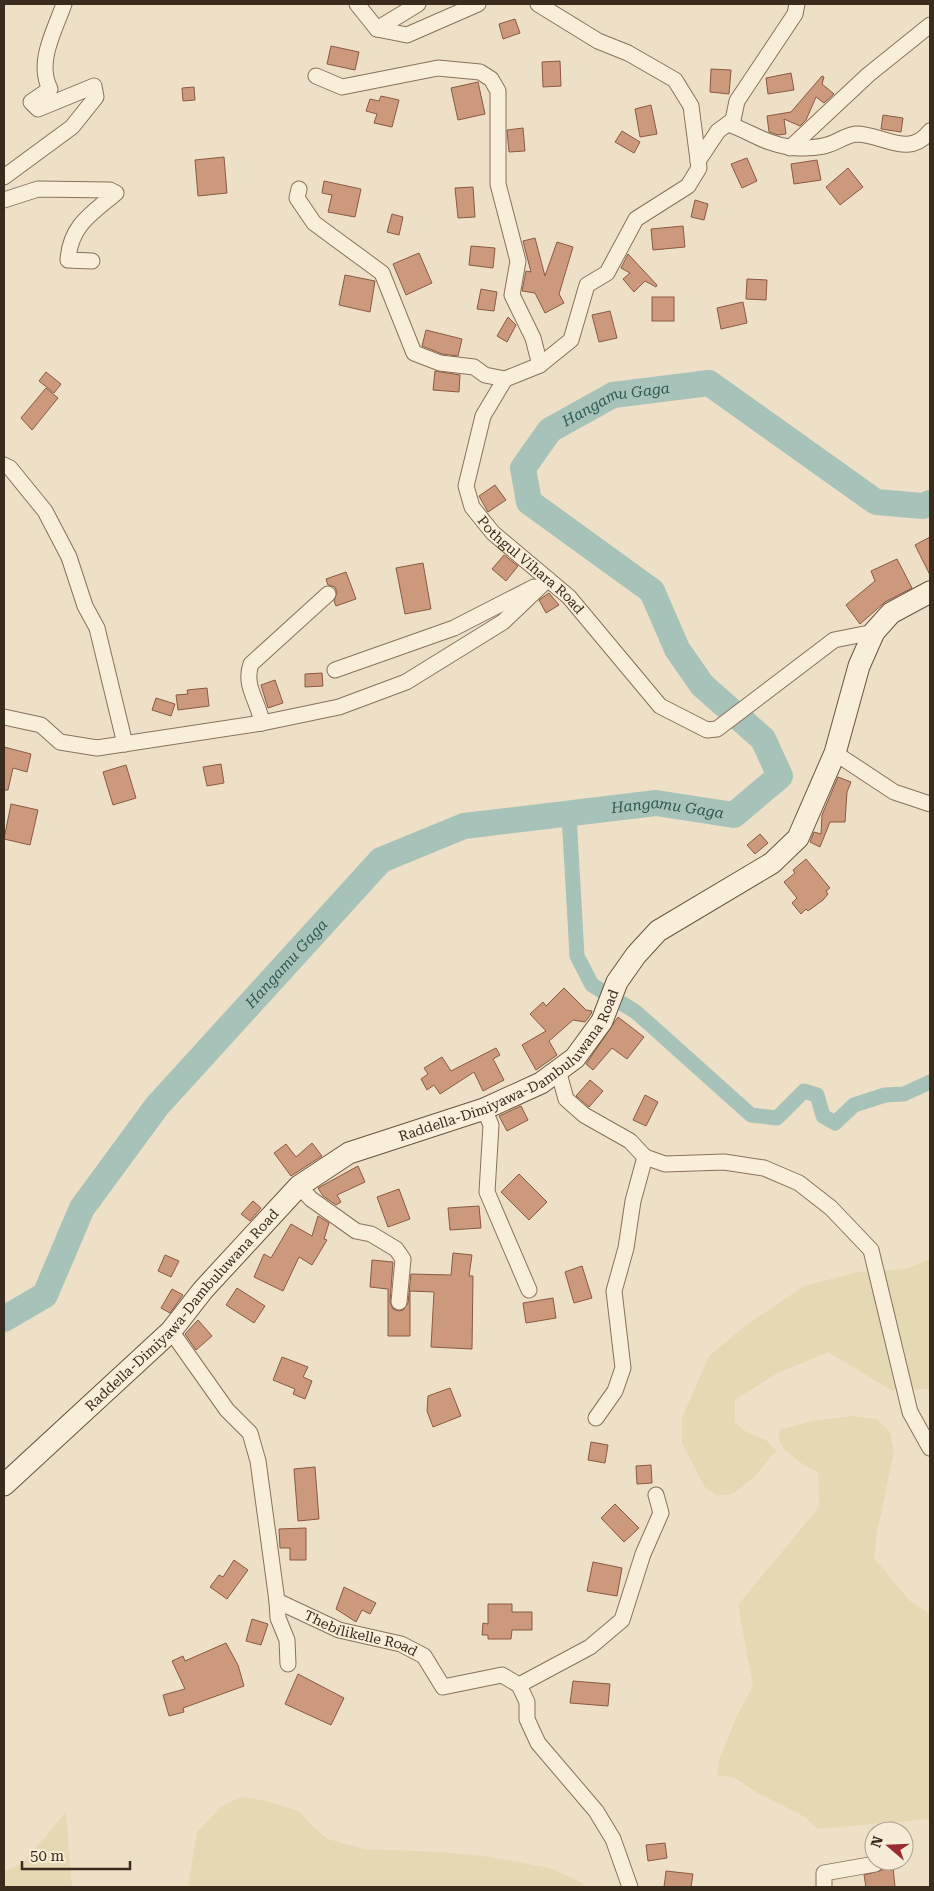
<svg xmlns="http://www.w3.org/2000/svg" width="934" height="1891" font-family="'Roboto Serif',serif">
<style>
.farmland{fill:#e4d9b3}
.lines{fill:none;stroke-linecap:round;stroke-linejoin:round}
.canal{stroke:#a7c2b8;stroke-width:15}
.river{stroke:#a7c2b8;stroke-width:26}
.building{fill:#cc997c;stroke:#895a42}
.street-casing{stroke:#89715c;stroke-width:17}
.secondary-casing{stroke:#6b533f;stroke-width:23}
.street{stroke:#f9eed9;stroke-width:15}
.secondary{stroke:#f9eed9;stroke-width:21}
.labels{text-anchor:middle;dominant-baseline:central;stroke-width:4.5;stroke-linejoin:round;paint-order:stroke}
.street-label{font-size:14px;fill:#3a2b1f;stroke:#f6ebd6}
.water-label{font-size:15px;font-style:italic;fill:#2f5954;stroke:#f6ebd6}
</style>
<rect width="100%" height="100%" fill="#eee0c6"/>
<!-- farmland -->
<g class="farmland">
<path d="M930,1259V1389L891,1390L828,1352L776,1374L735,1400V1422L745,1431L766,1440L776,1451L754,1477L733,1494L717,1496L704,1486L682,1443V1418L709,1356L745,1326L804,1286L858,1272L906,1269Z"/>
<path d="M851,1416L877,1419L890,1432L894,1452L877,1533L874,1558L909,1600L930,1614V1819L817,1829L805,1817L756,1792L735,1778L717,1775L719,1760L735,1720L753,1686L738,1605L819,1507L818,1472L804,1465L783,1449L778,1436L781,1429L814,1421Z"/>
<path d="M240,1797L262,1800L299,1811L314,1828L328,1839L364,1849L443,1852L490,1857L550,1868L581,1882L586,1887H188L197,1832L221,1807Z"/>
<path d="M66,1812L72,1887H4V1871L23,1863Z"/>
</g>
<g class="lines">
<!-- canal -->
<path class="canal" d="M569,815L577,956L592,985L636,1012L751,1115L777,1118L804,1091L817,1095L823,1116L835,1123L854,1105L885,1095L904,1094L930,1082"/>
<!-- river -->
<path class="river" id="s1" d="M4,1319L45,1295L82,1208L157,1106L381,860L464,826L656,803L734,815L780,776L763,739L702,685L677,649L652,591L529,502L523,468L550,430L613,395L709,383L876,502L923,506L930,503"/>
</g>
<!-- building -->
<g class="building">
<path d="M515,19L520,33L503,39L499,24Z"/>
<path d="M331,46L359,52L355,70L327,64Z"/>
<path d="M560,61L561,86L543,87L542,62Z"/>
<path d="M711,69L731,70L729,94L710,92Z"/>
<path d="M791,73L794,90L768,94L766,78Z"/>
<path d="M822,76L824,77L822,84L834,94L824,103L816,97L806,120L800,126L784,119L786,134L778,135L769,132L767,116L791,112Z"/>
<path d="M478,82L485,114L458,120L451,88Z"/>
<path d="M194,87L195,100L183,101L182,88Z"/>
<path d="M381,96L399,100L392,127L374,123L377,114L366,111L370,99L379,101Z"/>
<path d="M651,105L657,134L640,137L635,109Z"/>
<path d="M883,115L903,118L901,132L881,129Z"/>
<path d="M523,128L525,151L509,152L507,130Z"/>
<path d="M622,131L640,142L634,153L615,142Z"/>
<path d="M224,157L227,193L198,196L195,160Z"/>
<path d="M747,158L757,181L742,188L731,164Z"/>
<path d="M817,160L821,180L794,184L791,164Z"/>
<path d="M848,168L863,187L840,205L826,187Z"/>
<path d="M324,181L361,189L355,217L328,212L332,195L322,193Z"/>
<path d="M473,187L475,217L458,218L455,188Z"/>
<path d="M695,200L708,204L704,220L691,217Z"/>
<path d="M392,214L403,217L399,235L387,232Z"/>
<path d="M683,226L685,247L653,250L651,229Z"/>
<path d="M535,238L545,276L557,242L573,247L559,294L564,303L545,313L535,293L522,291L526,271L531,272L523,241Z"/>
<path d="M471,246L495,248L493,268L469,265Z"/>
<path d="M419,253L432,283L406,295L393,264Z"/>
<path d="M628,254L657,285L656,287L645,281L634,292L623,279L630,273L621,268Z"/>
<path d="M345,275L375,281L370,312L339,305Z"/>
<path d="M747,279L767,280L766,300L746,299Z"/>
<path d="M481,289L497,292L494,311L477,309Z"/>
<rect x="652" y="297" width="22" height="24"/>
<path d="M743,302L747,323L721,329L717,308Z"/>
<path d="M610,311L617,338L599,342L592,315Z"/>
<path d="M508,317L516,325L507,342L497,336Z"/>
<path d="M426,330L462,339L458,356L442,354L422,346Z"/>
<path d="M435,371L460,375L459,392L433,390Z"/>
<path d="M46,372L61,384L54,393L39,381Z"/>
<path d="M46,388L58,398L32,430L21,418Z"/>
<path d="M495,485L506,500L488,512L479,496Z"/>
<path d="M930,537V575L915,545Z"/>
<path d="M504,555L518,566L506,581L492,569Z"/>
<path d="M897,559L912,588L885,602L860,624L846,605L875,581L871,571Z"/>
<path d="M423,563L431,609L405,614L396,568Z"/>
<path d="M346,572L356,599L336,606L334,601L337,592L335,587L328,585L326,579Z"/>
<path d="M549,593L559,605L546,613L539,600Z"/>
<path d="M322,673L323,686L305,687V674Z"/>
<path d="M275,680L283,703L268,708L261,685Z"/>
<path d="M207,688L209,706L178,710L176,695L188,694L187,690Z"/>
<path d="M156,698L175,704L171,716L152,710Z"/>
<path d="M4,747L31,754L27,772L13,768L8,790H4Z"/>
<path d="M221,764L224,783L207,786L203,767Z"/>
<path d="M126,765L136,798L113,805L103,772Z"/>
<path d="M838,777L851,782L847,792L845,822H830L820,847L810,842L814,832L821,834L822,815Z"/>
<path d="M11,804L38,810L30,845L4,839Z"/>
<path d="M760,834L768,843L755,854L747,845Z"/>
<path d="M806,859L830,888L826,891L828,894L823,900L808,911L806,909L801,914L792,903L797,898L784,882L795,873L793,870Z"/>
<path d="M564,988L586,1010L592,1011L591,1014L585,1022L573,1020L549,1041L557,1055L536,1070L522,1045L546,1031L530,1014L543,1002L546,1006Z"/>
<path d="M618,1017L644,1037L627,1059L612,1048L593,1070L586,1064Z"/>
<path d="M496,1048L500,1055L493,1059L504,1080L483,1091L474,1072L440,1094L434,1085L427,1090L421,1079L428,1074L424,1068L442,1057L451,1071Z"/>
<path d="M590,1080L603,1091L589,1107L576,1096Z"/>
<path d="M645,1095L658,1102L646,1126L633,1120Z"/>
<path d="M521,1106L528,1120L507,1131L499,1116Z"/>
<path d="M312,1143L322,1156L291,1176L274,1153L286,1144L296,1157Z"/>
<path d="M358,1166L365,1182L337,1195L341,1202L336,1205L323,1196L318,1188Z"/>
<path d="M519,1174L547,1202L529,1220L501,1192Z"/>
<path d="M399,1189L410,1219L388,1227L377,1197Z"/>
<path d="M253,1201L261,1208L250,1221L241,1214Z"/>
<path d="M479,1206L481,1228L450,1230L448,1208Z"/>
<path d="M318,1216L329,1223L324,1239L327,1240L312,1265L299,1257L283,1291L254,1277L264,1254L271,1258L291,1224L312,1236Z"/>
<path d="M453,1253L472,1255L469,1276H473L472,1349L431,1347L434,1292L410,1291V1336H388V1289L370,1287L372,1260L393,1262L390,1302L393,1309L399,1311L403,1310L408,1303L411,1274L451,1275Z"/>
<path d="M165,1255L179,1261L171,1277L158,1271Z"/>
<path d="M582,1266L592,1298L574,1303L565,1272Z"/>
<path d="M237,1288L265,1306L254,1323L226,1305Z"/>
<path d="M172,1289L183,1295L170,1313L161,1308Z"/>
<path d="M553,1298L556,1318L526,1323L523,1303Z"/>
<path d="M198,1320L212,1336L196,1350L185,1334Z"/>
<path d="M282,1357L308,1367L303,1377L312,1381L305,1399L293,1394L295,1389L273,1380Z"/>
<path d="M450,1388L461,1416L433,1427L427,1411L428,1396Z"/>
<path d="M591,1442L608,1445L605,1463L588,1460Z"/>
<path d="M651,1465L652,1483L637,1484L636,1466Z"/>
<path d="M315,1467L319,1519L298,1521L294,1469Z"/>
<path d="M615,1504L639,1528L624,1542L601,1518Z"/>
<path d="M306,1528V1560H290V1548H280L279,1529Z"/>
<path d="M234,1560L248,1570L227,1599L210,1587L219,1575L223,1577Z"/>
<path d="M593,1562L622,1568L617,1596L587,1591Z"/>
<path d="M344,1587L376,1603L370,1614L362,1610L356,1622L336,1609Z"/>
<path d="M488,1604H512V1612H532V1630H512L511,1639H488V1635H482L483,1623L488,1624Z"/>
<path d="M252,1619L268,1624L261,1645L246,1641Z"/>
<path d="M226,1643L238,1665L244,1686L183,1708L184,1712L169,1716L163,1695L185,1689L172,1661L183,1656L185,1661Z"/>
<path d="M298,1674L344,1698L331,1725L285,1704Z"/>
<path d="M573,1681L610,1684L608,1706L570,1703Z"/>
<path d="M665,1843L667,1858L648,1861L646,1845Z"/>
<path d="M893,1867L895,1887H866L864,1875Z"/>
<path d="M666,1871L693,1874L691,1887H664Z"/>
</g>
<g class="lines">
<defs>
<g id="street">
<path d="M357,4L377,29L407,35L478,4"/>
<path id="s2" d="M538,4L598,41L628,53L675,80L691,106L699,168L688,186L636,219L607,273L587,285L571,340L540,365L505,379L483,416L466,486L472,507L493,533L569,597L660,706L707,730L717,729L834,640L874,632"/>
<path d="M377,29L418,4"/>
<path d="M316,76L342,87L438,68L480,72L491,79L498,91V184L518,261L512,295L533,338L540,365"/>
<path d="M728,124C749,131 766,144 789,147C799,149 817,148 827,145C836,143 846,135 856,134C883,134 909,159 930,131"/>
<path d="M790,148L868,75L930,25"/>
<path d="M698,161L718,131L733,120L737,101L795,14L797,4"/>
<path d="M4,177L72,127L96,97L94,86L38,109L31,102L50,89C36,62 55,30 64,4"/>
<path d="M299,189L297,198L314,223L382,273L414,353L440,363L474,367L485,375L505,379"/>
<path d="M4,200L38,189L110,190L116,193C91,214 70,226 68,260L92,261"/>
<path d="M4,465L10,468L45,511L69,557L85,606L97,628L125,744"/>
<path d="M335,670L454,628L534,587"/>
<path d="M4,717L41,725L60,742L97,748L262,723L339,707L406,682L503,622L548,579"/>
<path d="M262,723C259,702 243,686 251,664L328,594"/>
<path d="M835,753L894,792L930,804"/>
<path d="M558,1070L566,1099L584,1115L630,1141L645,1157L665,1164L724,1162L764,1168L799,1183L831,1208L871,1250L910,1412L930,1448"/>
<path d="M484,1109L491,1125L487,1192L529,1290"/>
<path d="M299,1186L311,1199L356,1231L371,1234L396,1249L403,1259L399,1302"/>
<path id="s3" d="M171,1331L227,1410L250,1433L258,1461L277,1601L339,1630L401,1644L424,1656L443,1687L502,1675L519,1685L527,1702V1719L538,1743L596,1811L613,1839L630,1887"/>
<path d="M596,1418L615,1391L623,1368L614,1291L626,1248L633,1201L645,1157"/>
<path d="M277,1601L278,1618L287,1640L288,1664"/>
<path d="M519,1685L590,1647L622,1620L643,1554L661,1513L656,1495"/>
<path d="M824,1887V1873L875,1864V1861"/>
</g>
<g id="secondary">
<path id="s4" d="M4,1485L171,1331L203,1290L299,1186L349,1153L484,1109L541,1083L575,1058L602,1021L617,982L636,955L658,931L772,863L798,838L835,753L859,666L874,632L891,613L930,592"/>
</g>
</defs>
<!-- street casing -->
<use href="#street" class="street-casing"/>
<!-- secondary casing -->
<use href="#secondary" class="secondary-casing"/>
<!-- street -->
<use href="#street" class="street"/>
<!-- secondary -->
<use href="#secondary" class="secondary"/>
</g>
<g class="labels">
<!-- street labels -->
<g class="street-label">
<text stroke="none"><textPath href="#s2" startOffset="772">Pothgul Vihara Road</textPath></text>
<text stroke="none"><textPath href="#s4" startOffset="670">Raddella-Dimiyawa-Dambuluwana Road</textPath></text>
<text stroke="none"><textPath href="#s4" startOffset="250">Raddella-Dimiyawa-Dambuluwana Road</textPath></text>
<text stroke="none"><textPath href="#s3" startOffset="390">Thebilikelle Road</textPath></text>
</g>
<!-- water labels -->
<g class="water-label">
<text stroke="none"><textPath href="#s1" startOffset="1558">Hangamu Gaga</textPath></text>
<text stroke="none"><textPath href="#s1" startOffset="896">Hangamu Gaga</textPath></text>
<text stroke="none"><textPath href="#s1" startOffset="461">Hangamu Gaga</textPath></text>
</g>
</g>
<!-- border -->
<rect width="934" height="1891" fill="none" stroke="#3a2b1f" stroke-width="10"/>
<!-- north arrow -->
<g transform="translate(889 1846) rotate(289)"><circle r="24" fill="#f6ebd6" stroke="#ab9e8d"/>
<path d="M0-4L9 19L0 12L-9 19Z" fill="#982c33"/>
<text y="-8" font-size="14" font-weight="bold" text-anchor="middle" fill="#3a2b1f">N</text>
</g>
<!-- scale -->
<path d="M22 1861v8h108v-8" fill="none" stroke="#3a2b1f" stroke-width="2.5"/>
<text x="30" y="1861" font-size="15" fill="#3a2b1f" stroke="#f6ebd6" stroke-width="4" paint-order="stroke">50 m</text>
</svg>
